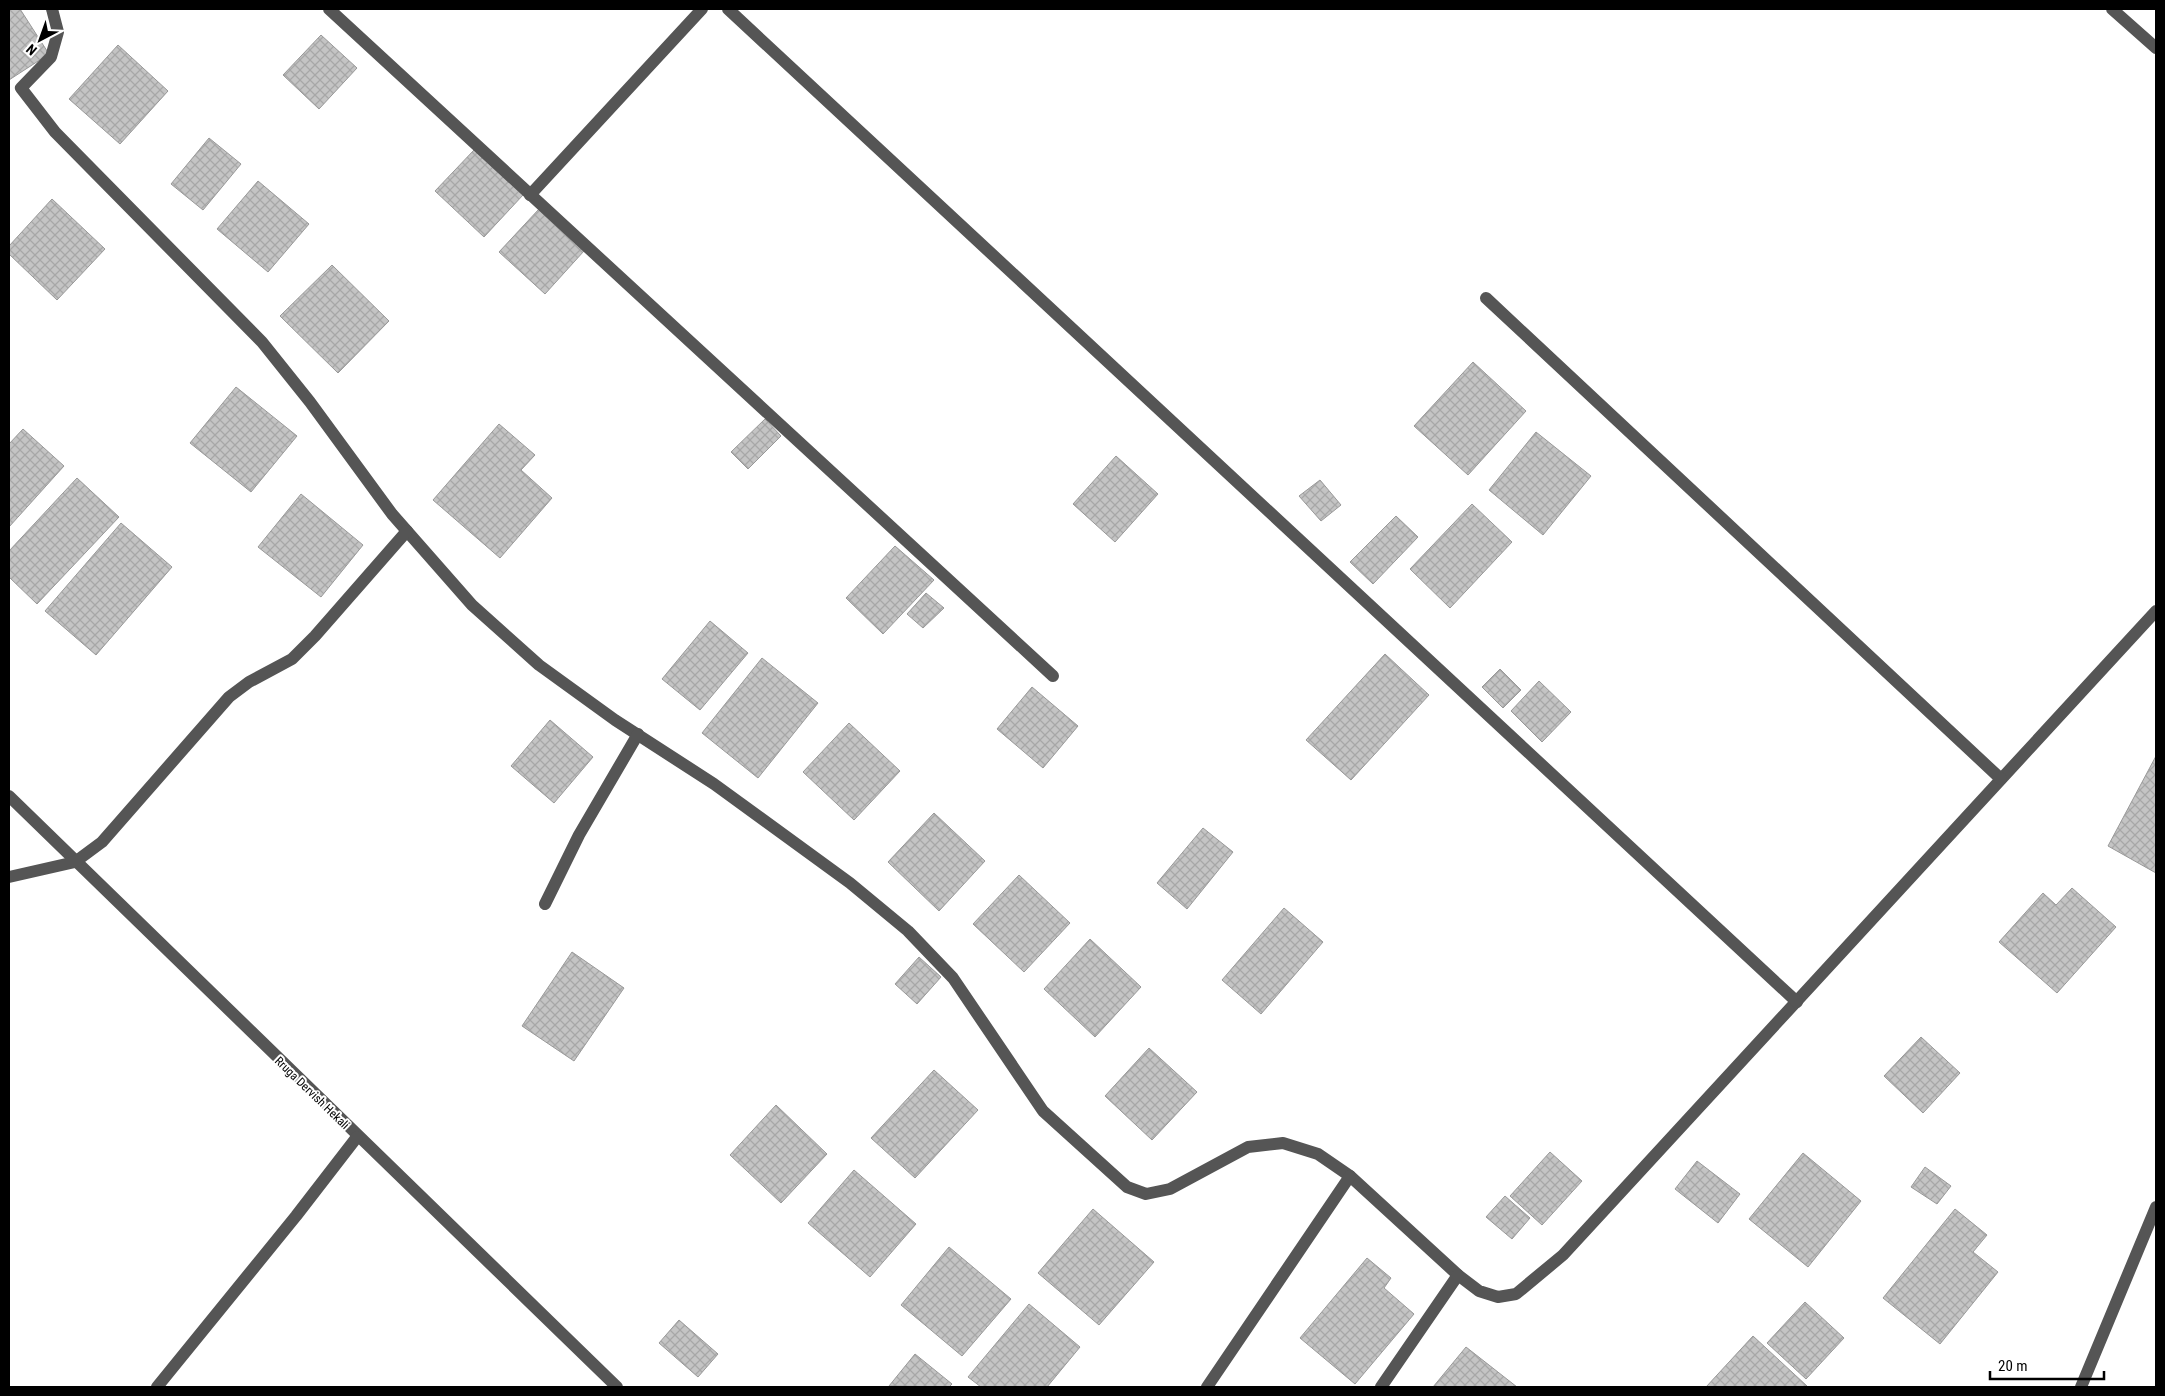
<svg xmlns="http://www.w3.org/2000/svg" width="2165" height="1396" font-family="'Roboto Condensed',sans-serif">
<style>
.building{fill:url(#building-cross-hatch);stroke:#999}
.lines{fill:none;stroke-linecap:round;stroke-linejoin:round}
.minor{stroke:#555;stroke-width:12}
.labels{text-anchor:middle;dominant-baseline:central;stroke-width:4;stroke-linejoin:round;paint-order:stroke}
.street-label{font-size:12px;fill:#000;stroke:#fff}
</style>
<defs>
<pattern id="building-cross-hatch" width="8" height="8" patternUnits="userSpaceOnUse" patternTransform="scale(1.25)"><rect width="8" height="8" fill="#c4c4c4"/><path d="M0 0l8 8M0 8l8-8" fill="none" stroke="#a7a7a7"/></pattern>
</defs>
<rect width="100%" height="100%" fill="#fff"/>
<!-- building -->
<g class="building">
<path d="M9,9H20L49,54L9,80Z"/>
<path d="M321,35L357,68L319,109L283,75Z"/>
<path d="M118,45L168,91L120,144L69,99Z"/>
<path d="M209,138L241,164L203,210L171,184Z"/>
<path d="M474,150L523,195L484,237L435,191Z"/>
<path d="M258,181L309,224L268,272L217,229Z"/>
<path d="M52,199L105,249L57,300L9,254V246Z"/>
<path d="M539,209L584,251L545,294L499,252Z"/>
<path d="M332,265L389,321L338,373L280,316Z"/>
<path d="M1473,362L1526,411L1468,475L1414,426Z"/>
<path d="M236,387L297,436L251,492L190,443Z"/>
<path d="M765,419L781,436L748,469L731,452Z"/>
<path d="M499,424L535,455L521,470L552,498L500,558L433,500Z"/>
<path d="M23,429L64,466L9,527V444Z"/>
<path d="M1536,432L1591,476L1543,535L1489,490Z"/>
<path d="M1116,456L1158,494L1115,542L1073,504Z"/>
<path d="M77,478L119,517L37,604L9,577V551Z"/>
<path d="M1320,480L1341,505L1321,521L1299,496Z"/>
<path d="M301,494L363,545L321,597L258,547Z"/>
<path d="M1472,504L1512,542L1450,608L1410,569Z"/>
<path d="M1396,516L1418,537L1373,584L1350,562Z"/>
<path d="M121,523L172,567L96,655L45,611Z"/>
<path d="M895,546L934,580L883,634L846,598Z"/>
<path d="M926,593L944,608L923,628L907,614Z"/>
<path d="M710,621L748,653L700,710L662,679Z"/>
<path d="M1385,654L1429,695L1351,780L1306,740Z"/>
<path d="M762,658L818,703L758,778L702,733Z"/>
<path d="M1500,669L1521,690L1503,708L1482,687Z"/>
<path d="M1539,681L1571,712L1542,742L1511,711Z"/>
<path d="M1032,687L1078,726L1043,768L997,729Z"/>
<path d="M550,720L593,757L554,803L511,766Z"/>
<path d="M849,723L900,771L854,820L803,772Z"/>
<path d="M2156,756V873L2108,846Z"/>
<path d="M934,813L985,861L939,911L888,862Z"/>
<path d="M1203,828L1233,852L1187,909L1157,883Z"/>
<path d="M1019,875L1070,923L1024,972L973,924Z"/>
<path d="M2072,888L2116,927L2057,993L1999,942L2043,893L2056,905Z"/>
<path d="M1284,908L1323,942L1261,1014L1222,980Z"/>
<path d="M1090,939L1141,987L1095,1037L1044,989Z"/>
<path d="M572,952L624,988L574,1061L522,1026Z"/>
<path d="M919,957L941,977L917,1004L895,984Z"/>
<path d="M1921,1037L1960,1073L1923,1113L1884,1076Z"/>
<path d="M1149,1048L1197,1092L1152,1140L1105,1096Z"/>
<path d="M934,1070L978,1110L915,1178L871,1138Z"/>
<path d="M776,1105L827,1154L781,1203L730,1155Z"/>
<path d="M1550,1152L1582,1181L1542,1225L1510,1196Z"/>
<path d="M1803,1153L1861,1201L1808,1267L1749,1219Z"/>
<path d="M1697,1161L1740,1194L1718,1223L1675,1189Z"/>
<path d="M1925,1167L1951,1186L1937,1204L1911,1187Z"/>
<path d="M854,1170L916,1224L870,1277L808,1223Z"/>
<path d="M1505,1196L1530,1218L1512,1239L1486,1217Z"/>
<path d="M1093,1209L1154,1262L1099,1325L1038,1273Z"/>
<path d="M1955,1209L1987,1235L1973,1252L1998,1272L1940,1344L1883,1298Z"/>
<path d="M949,1247L1011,1299L962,1356L901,1305Z"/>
<path d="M1367,1258L1391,1278L1384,1288L1414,1314L1355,1384L1300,1338Z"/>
<path d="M1805,1302L1844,1338L1806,1379L1767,1343Z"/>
<path d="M1029,1304L1080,1347L1047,1387H981L968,1377Z"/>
<path d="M679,1320L718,1354L698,1377L659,1343Z"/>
<path d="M1753,1336L1807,1386L1805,1387H1706Z"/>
<path d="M1466,1347L1517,1387H1433Z"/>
<path d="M915,1354L952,1384L949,1387L889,1386Z"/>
</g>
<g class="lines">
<!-- minor -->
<g class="minor">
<path d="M52,9L58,32L51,57L21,88L55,132L262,342L310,402L392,514L472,605L539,665L615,720L714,784L850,883L908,931L953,978L1043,1111L1127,1187L1146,1194L1170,1189L1248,1147L1283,1143L1318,1154L1350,1176L1458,1275L1479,1291L1498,1297L1516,1294L1563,1255L2156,611"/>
<path d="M329,9L1053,676"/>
<path d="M728,9L1797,1002"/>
<path d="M2112,9L2156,48"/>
<path d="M530,195L702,9"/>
<path d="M1486,298L2001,779"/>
<path d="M9,796L617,1387"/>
<path d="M9,877L75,862L102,842L229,697L249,682L292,659L315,636L407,531"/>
<path d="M545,904L579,835L638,734"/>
<path d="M157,1387L296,1216L357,1137"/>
<path d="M1207,1387L1350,1176"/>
<path d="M1381,1387L1458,1275"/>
<path d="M2081,1387L2156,1207"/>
</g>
</g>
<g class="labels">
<!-- street labels -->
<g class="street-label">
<text transform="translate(312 1093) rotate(44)">Rruga Dervish Hekali</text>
</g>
</g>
<!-- border -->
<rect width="2165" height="1396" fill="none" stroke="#000000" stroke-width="20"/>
<!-- north arrow -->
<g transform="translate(40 40) rotate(221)" stroke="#ffffff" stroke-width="4" paint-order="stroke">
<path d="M0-4L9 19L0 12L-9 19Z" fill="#000000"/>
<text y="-8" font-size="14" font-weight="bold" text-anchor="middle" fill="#000000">N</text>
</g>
<!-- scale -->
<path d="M1990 1371v8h114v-8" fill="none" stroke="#000000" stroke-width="2.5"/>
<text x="1998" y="1371" font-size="15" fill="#000000" stroke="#ffffff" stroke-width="4" paint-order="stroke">20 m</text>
</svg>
